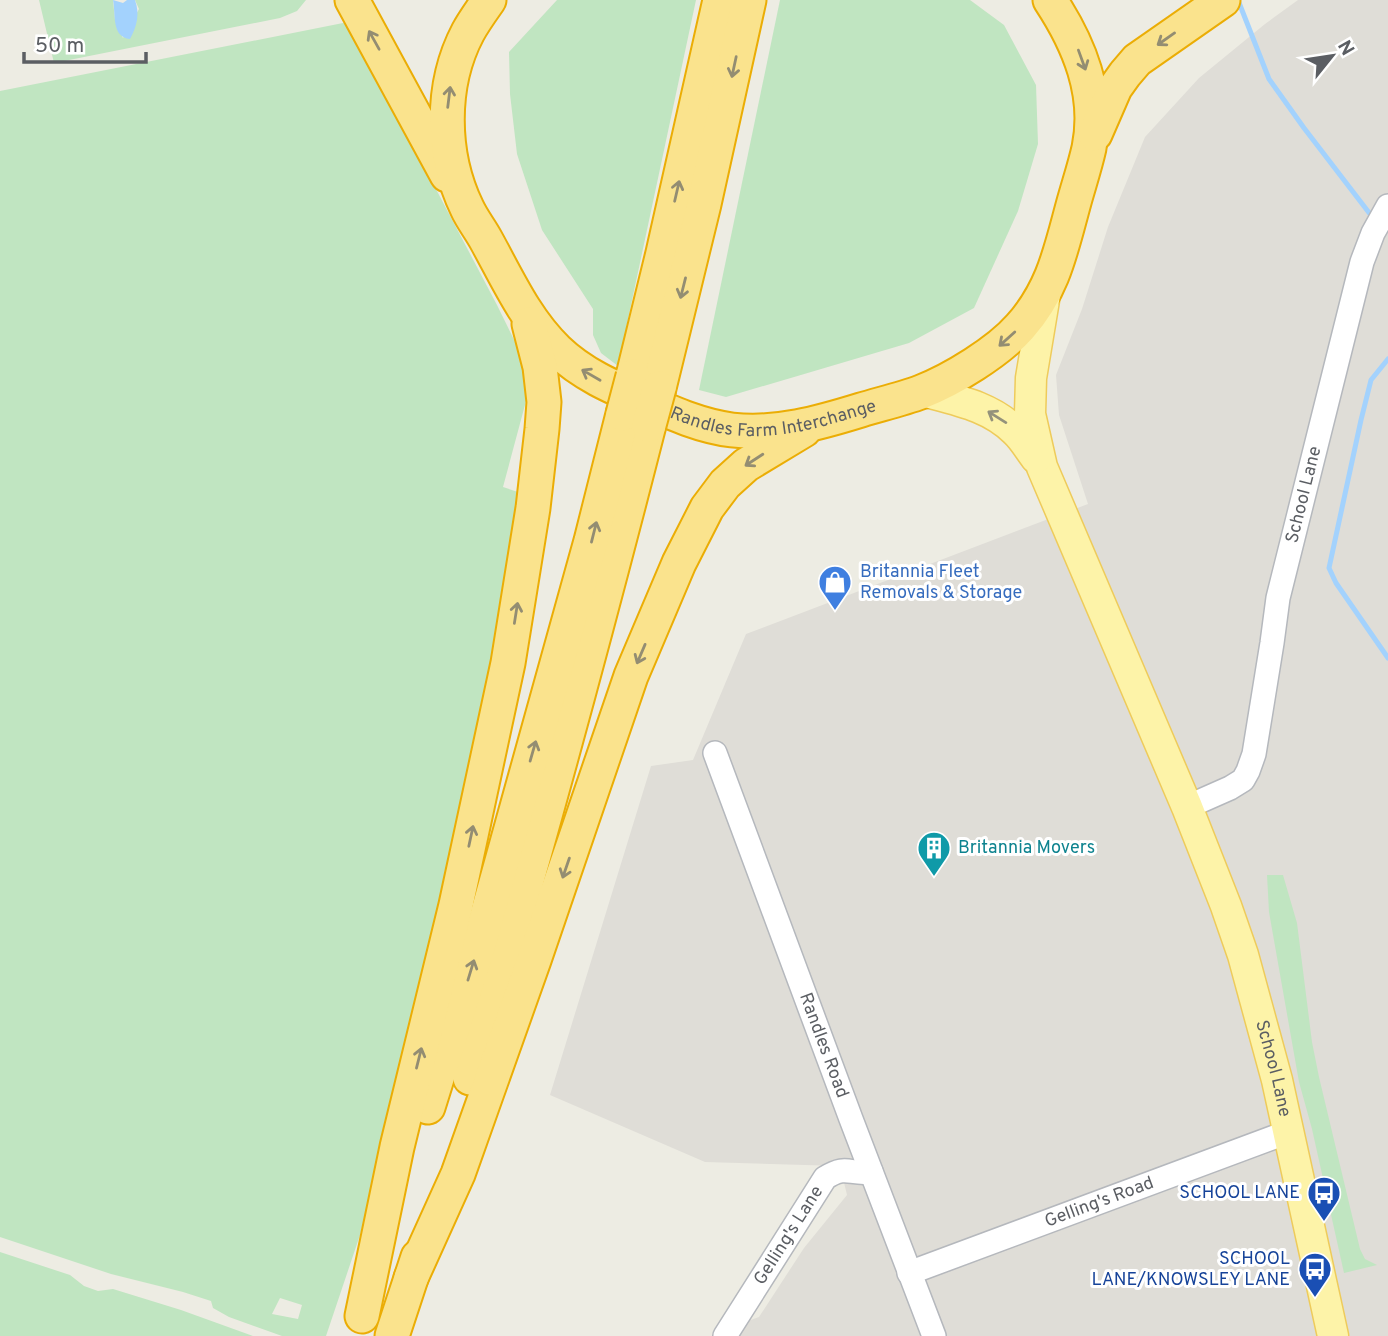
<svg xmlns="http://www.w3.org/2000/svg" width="1388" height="1336" font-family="Overpass,sans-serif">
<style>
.industrial{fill:#dfddd7}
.green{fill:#c0e5c1;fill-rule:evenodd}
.water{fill:#a3d2fd}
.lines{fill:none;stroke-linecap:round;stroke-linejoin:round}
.stream{stroke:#a3d2fd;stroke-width:5}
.minor-casing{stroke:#b5b8bd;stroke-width:26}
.major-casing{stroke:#eecb5b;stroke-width:33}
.highway-casing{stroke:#ebad05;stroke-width:37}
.minor{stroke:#fff;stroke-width:23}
.major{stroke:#fdf3a8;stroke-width:30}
.highway{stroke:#fae38d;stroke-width:33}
.highway-bridge-casing{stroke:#ebad05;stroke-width:37;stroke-linecap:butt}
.highway-bridge{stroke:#fae38d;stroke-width:33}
.oneway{stroke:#938d72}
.oneway2{stroke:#94927b}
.labels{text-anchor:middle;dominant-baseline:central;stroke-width:6;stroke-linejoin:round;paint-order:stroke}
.street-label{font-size:18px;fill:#5b5e63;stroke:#fff}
.shop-label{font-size:18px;fill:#366cbe;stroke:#fff;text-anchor:start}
.culture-label{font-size:18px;fill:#0d838f;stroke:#fff;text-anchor:start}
.transit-label{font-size:18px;fill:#164399;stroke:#fff;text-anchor:end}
</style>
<rect width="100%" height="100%" fill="#edece3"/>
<!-- industrial -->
<path class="industrial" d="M1298,0H1388V1336H737L745,1322L759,1317L804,1248L847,1195L840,1166L705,1162L550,1095L651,766L693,760L746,634L1088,504L1059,415L1056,375L1082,309L1108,227L1145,137L1199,78L1265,24Z"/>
<!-- green -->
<g class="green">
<path d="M39,0H113L115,20L123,38L139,9L135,0H306L297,11L280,18L54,63Z"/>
<path d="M557,0H696L618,366L601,353L593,335V309L542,230L517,154L510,94L509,52Z"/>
<path d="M780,0H970L1004,25L1036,85L1038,144L1018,211L974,308L909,343L726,397L699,390Z"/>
<path d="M348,22L497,305L524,360L529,390L503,487L530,496L486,733L360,1235L326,1336H282L229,1317L213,1308L211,1301L183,1292L111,1274L0,1237V91ZM280,1298L302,1305L298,1319L272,1314Z"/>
<path d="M1267,875H1283L1297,923L1312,1042L1319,1077L1360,1249L1365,1259L1377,1265L1344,1273L1312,1129L1299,1082L1269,912Z"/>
<path d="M0,1252L70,1275L84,1286L98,1291L113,1289L181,1310L253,1336H0Z"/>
</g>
<!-- water -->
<path class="water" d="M113,0L123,3L127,0H135C140,14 137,26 130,39C111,37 116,14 113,0Z"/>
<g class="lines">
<!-- stream -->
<g class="stream">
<path d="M1238,0L1269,79L1304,128L1370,214L1375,219"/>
<path d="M1388,359L1371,380L1361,420L1329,568L1336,583L1388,658"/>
</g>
<defs>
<g id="minor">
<path id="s1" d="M715,753L851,1119L934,1336"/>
<path id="s2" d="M1187,807L1230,788L1243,780L1248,771L1254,754L1272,643L1278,598L1362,262L1373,233L1388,206"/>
<path id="s3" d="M909,1273L1288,1132"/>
<path id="s4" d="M725,1336L825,1178C847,1164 849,1175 871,1172"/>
</g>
<g id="major">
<path id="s5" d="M1045,294L1031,378L1030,414L1042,467L1187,807L1226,906L1243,955L1277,1080L1333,1336"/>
<path d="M923,391C956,400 990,406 1015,431C1023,438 1029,449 1036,458"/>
</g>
<g id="highway">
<path d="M352,0L447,175"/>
<path id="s6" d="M489,0C482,10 474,21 468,32C440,85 441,154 467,208C472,219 480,229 486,240C507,278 525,319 557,350C582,374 612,387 643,400C672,413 700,426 732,430C777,435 819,423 861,410C881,404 902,399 921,392C952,380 998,352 1020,327C1054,289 1061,249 1074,202C1079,184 1085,166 1089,148C1100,94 1079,44 1050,0"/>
<path d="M1095,134L1115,88L1125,74L1137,60L1223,0"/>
<path d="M633,376L663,253L720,0"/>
<path d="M659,388L704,204L749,0"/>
<path d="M470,1078C534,861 593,644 649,425"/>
<path d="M428,1107L479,944L591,541L623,414"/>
<path d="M411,1278L458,1174L534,960L631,676L679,563L707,508L725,484L746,465L804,430"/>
<path d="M362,1316L397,1147L456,905L508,663L533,508L542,429L544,402L540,367L529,324"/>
<path d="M392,1336L418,1257"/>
</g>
</defs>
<!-- minor casing -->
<use href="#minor" class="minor-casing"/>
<!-- major casing -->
<use href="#major" class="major-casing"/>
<!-- highway casing -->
<use href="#highway" class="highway-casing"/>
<!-- minor -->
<use href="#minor" class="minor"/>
<!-- major -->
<use href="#major" class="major"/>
<!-- highway -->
<use href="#highway" class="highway"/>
<defs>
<g id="highway-bridge">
<path d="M623,414L633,376"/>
<path d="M649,425L659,388"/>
</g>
</defs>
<!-- highway-bridge casing -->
<use href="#highway-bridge" class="highway-bridge-casing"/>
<!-- highway-bridge -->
<use href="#highway-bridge" class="highway-bridge"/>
</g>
<!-- one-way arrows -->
<defs><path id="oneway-shaft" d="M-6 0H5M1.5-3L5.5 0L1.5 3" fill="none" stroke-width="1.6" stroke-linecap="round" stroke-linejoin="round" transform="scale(1.75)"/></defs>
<g class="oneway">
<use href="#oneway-shaft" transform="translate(1166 39) rotate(145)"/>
<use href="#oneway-shaft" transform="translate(374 40) rotate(-119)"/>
<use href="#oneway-shaft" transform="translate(1082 60) rotate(70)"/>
<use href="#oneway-shaft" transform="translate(734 67) rotate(102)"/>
<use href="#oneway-shaft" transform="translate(449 97) rotate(-83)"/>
<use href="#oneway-shaft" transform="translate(677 191) rotate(-77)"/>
<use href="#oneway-shaft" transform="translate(683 288) rotate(104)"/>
<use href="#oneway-shaft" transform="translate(1007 339) rotate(138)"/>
<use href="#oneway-shaft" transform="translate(591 375) rotate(-150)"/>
<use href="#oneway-shaft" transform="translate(754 460) rotate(147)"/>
<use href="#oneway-shaft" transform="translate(594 532) rotate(-76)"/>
<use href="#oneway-shaft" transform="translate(516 613) rotate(-81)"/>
<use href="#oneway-shaft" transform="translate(641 654) rotate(113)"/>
<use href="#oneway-shaft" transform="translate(533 751) rotate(-74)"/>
<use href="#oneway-shaft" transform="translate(471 836) rotate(-78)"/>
<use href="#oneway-shaft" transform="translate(566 868) rotate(109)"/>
<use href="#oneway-shaft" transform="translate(471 970) rotate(-73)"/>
<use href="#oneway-shaft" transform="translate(419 1058) rotate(-76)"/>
</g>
<use class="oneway2" href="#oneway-shaft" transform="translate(997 417) rotate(-148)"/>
<!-- icons -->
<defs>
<symbol id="shop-pin" viewBox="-11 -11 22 30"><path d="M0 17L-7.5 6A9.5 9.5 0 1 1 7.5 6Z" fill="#3f7fe0" stroke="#fff"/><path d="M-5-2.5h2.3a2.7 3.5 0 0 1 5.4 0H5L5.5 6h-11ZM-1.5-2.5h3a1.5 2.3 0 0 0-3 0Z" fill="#fff"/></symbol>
<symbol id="building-pin" viewBox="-11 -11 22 30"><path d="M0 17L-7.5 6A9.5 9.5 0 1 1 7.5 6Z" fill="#0f9aa8" stroke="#fff"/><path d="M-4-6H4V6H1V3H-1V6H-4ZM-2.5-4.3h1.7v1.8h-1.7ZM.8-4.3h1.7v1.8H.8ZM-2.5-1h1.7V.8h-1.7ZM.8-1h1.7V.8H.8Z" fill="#fff"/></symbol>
<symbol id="bus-pin" viewBox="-11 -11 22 30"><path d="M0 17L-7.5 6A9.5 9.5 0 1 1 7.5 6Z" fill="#1a4fb4" stroke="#fff"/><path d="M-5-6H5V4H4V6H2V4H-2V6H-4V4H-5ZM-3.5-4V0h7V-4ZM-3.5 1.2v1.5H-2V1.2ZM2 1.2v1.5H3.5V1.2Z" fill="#fff"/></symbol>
</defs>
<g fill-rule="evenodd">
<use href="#shop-pin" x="816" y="563" width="38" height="52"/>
<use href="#building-pin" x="915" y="829" width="38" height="52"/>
<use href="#bus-pin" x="1305" y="1174" width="38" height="52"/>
<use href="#bus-pin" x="1296" y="1250" width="38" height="52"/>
</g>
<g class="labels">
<!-- street labels -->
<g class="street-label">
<text stroke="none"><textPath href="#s6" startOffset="625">Randles Farm Interchange</textPath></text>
<text stroke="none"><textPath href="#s2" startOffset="355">School Lane</textPath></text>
<text stroke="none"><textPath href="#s1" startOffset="312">Randles Road</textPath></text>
<text stroke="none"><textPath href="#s5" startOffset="821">School Lane</textPath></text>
<text stroke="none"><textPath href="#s3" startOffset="203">Gelling's Road</textPath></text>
<text stroke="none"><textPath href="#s4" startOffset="119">Gelling's Lane</textPath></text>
</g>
<!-- shop labels -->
<g class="shop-label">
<text x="860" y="572">Britannia Fleet<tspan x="860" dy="21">Removals &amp; Storage</tspan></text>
</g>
<!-- culture labels -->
<g class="culture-label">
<text x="958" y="848">Britannia Movers</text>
</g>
<!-- transit labels -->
<g class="transit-label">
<text x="1300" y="1193">SCHOOL LANE</text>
<text x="1290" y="1259">SCHOOL<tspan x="1290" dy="21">LANE/KNOWSLEY LANE</tspan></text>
</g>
</g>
<!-- north arrow -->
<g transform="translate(1332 56) rotate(60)" stroke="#ffffff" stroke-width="5" paint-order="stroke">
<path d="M0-5L12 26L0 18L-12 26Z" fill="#5b5e63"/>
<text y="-10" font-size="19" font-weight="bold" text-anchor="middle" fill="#5b5e63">N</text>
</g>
<!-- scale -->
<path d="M24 52v10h122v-10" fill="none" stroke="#5b5e63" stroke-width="3.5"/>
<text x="35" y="52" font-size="21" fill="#5b5e63" stroke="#ffffff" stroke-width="5" paint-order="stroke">50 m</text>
</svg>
